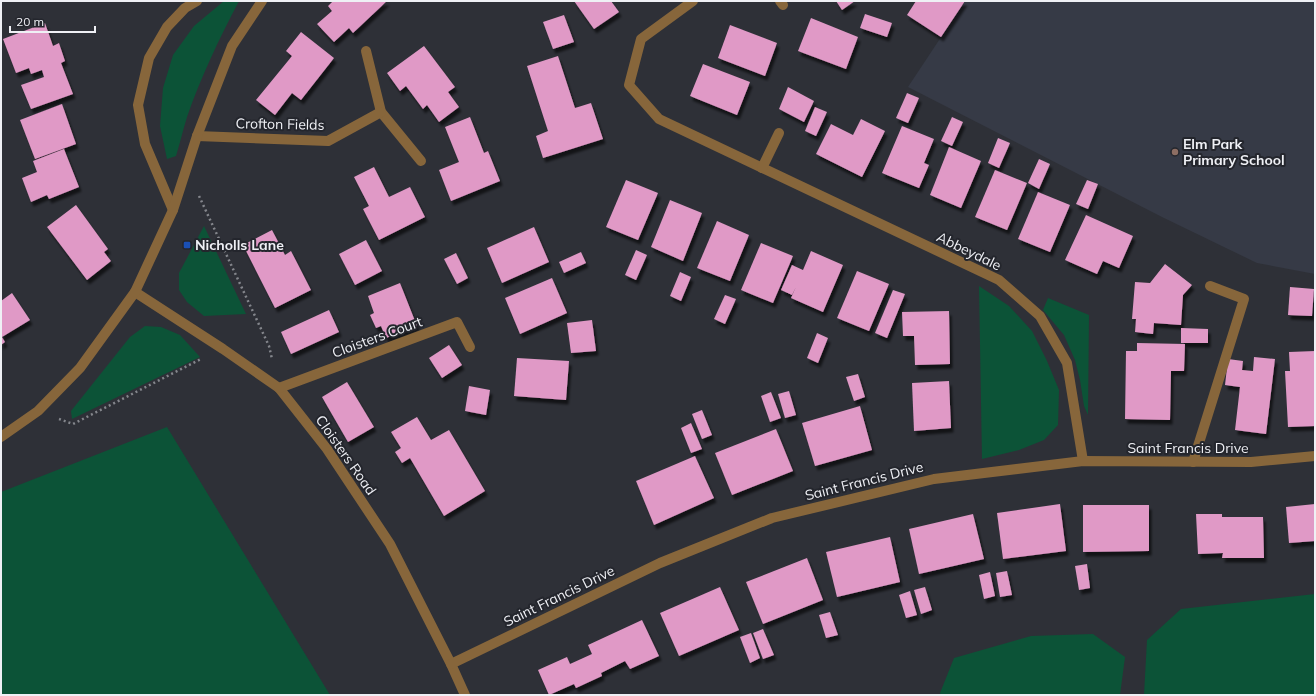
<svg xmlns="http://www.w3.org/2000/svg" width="1316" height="696" font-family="Mulish,sans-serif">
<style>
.built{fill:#363a46}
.green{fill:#0c5337}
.building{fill:#e099c6;filter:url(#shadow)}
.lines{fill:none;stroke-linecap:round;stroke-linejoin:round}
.path{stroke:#84868c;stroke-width:2.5;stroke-dasharray:2 3;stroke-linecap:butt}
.service{stroke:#87663b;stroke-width:10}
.minor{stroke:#87663b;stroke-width:10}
.tertiary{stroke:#87663b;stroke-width:10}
.education-dot{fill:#8d6e63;stroke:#24262d;stroke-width:1.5}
.transit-dot{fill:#1a4fb4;stroke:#24262d;stroke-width:1.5}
.labels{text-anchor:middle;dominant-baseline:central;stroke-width:4;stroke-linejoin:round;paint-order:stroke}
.street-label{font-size:14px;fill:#eff0f5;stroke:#24262d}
.poi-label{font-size:14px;font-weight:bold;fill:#eff0f5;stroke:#24262d;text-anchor:start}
</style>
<defs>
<filter id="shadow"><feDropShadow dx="2.5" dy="4.5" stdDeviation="1" flood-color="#0009"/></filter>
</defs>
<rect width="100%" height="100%" fill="#2e3037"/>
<!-- built -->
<path class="built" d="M965,1H1315V274L1257,263L1162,217L908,87Z"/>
<!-- green -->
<g class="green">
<path d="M224,1H239C219,39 201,77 187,117C183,130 180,143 176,156L167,159L160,126L163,88L173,55L194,26Z"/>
<path d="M204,226L246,314L204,316L187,302L179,290V273Z"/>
<path d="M979,286L1009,306L1032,331L1047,361L1059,390L1058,425L1044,440L1019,450L982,459Z"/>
<path d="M1048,298L1089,315L1088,415L1084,406L1080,380L1075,360L1064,335L1043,310Z"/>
<path d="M145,326L161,327L180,335L200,357L72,419L71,411L130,337Z"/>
<path d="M167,427L330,695H1V492Z"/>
<path d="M1315,594V695H1144L1147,640L1181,609Z"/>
<path d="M1093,634L1125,657L1120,695H941L940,693L954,658L1031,636Z"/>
</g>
<!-- building -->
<g class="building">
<path d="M333,1H387L353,33L349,28L334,42L317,24L332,11L328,6Z"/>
<path d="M574,1H611L619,12L594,29Z"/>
<path d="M836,1H855L842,10Z"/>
<path d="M916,1H965L941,37L907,15Z"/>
<path d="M865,14L892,23L887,37L860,28Z"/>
<path d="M564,15L574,42L553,49L543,22Z"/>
<path d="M811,18L858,37L846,69L798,51Z"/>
<path d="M45,23L53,46L59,43L65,61L61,63L73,94L31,109L21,85L44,77L42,70L31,74L29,68L16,73L3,39Z"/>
<path d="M730,25L777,43L765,76L718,58Z"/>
<path d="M301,32L334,58L301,100L292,93L275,115L256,100L292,56L286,51Z"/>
<path d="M424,46L455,87L448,92L459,107L439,122L427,105L423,109L406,86L400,91L387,73Z"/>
<path d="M558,56L575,108L591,103L603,139L543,158L536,136L548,131L527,66Z"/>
<path d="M703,64L750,82L737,115L690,96Z"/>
<path d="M788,87L814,101L804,122L779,109Z"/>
<path d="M907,93L919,98L908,123L896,118Z"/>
<path d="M62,104L76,144L35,159L20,120Z"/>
<path d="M815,107L827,112L816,136L805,131Z"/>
<path d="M470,117L484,153L488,151L500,181L451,201L439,170L459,162L445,127Z"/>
<path d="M952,117L963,122L952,146L941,141Z"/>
<path d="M861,119L885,131L862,177L816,154L831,124L853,135Z"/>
<path d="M902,126L934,139L924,163L929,165L919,188L882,173Z"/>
<path d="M998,138L1010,143L999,168L988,163Z"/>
<path d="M949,147L981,161L961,208L930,195Z"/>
<path d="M64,149L79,187L49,199L47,195L31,202L22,178L37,172L33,161Z"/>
<path d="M1039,159L1050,164L1039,189L1028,183Z"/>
<path d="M374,167L389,197L410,187L425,217L379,240L363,209L369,206L354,177Z"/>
<path d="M995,170L1027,183L1007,230L975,217Z"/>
<path d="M626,180L658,193L638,240L606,227Z"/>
<path d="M1087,180L1098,184L1088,209L1076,204Z"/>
<path d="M1038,192L1070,205L1050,252L1018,239Z"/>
<path d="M670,200L702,213L683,261L651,247Z"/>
<path d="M76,205L108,249L104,252L111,261L87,280L47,227Z"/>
<path d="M1086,215L1133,236L1119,268L1103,261L1097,274L1065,260Z"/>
<path d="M717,221L749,235L730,281L697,268Z"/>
<path d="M534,227L549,262L502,283L487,248Z"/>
<path d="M272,230L285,255L291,251L311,290L275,308L243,245Z"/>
<path d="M366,240L382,271L355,285L339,254Z"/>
<path d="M761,243L793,256L773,303L741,290Z"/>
<path d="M636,250L647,255L636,280L625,275Z"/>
<path d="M811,251L843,265L823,312L791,298L796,287L792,295L781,290L792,265L803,270Z"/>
<path d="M581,252L586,263L564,273L559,262Z"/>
<path d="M456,253L468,278L457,284L444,259Z"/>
<path d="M1165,264L1192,285L1183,295L1181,325L1154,323L1153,334L1135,332L1136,319H1132L1135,282L1150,283Z"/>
<path d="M857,271L889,284L869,331L837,318Z"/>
<path d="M680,272L691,277L681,301L670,296Z"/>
<path d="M552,278L567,313L520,334L505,298Z"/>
<path d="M400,283L417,326L386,338L381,326L376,328L370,315L374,313L368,296Z"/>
<path d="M1290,287L1314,289L1312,316L1288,315Z"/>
<path d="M893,290L905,294L887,338L875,333Z"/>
<path d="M12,293L30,320L2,337L5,342L1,345V301Z"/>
<path d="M725,295L736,299L725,324L714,319Z"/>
<path d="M329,310L339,332L291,354L281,332Z"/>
<path d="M949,311L950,364L915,365L914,336H903L902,312Z"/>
<path d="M592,320L596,351L571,353L567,323Z"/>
<path d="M1181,328L1208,329V343H1181Z"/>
<path d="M817,333L828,338L818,363L807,358Z"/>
<path d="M1137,343L1185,344L1184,371H1171L1170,420L1125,419L1126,351H1137Z"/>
<path d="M449,345L462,365L442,378L429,358Z"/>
<path d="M1315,351V426L1288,427L1285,371H1290L1289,352Z"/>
<path d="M1254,357L1275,359L1266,434L1235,430L1240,387L1225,385L1228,359L1243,361L1242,370L1253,371Z"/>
<path d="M517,358L569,361L566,400L514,396Z"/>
<path d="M858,374L865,397L854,401L846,377Z"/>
<path d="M949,381L951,428L914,431L912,383Z"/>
<path d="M347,382L374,427L348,442L322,397Z"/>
<path d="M469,386L490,390L486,415L465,411Z"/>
<path d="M789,391L796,415L785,418L778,394Z"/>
<path d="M771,392L781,418L770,422L761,396Z"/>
<path d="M860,406L872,450L815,466L802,423Z"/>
<path d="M702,410L712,435L702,439L692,414Z"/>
<path d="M417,417L431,440L449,430L485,491L444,516L410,458L402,463L395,452L401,448L391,432Z"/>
<path d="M691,423L702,449L691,453L681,428Z"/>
<path d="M776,429L793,471L732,495L715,453Z"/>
<path d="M695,456L714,498L654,525L636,481Z"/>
<path d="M1060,504L1066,551L1003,559L997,513Z"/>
<path d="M1315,504V541L1289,543L1286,507Z"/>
<path d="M1083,505H1149V551L1083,552Z"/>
<path d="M973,514L984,559L919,574L909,529Z"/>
<path d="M1196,514H1222V517H1263L1264,558H1222L1223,553L1198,554Z"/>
<path d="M890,537L900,582L837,597L826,552Z"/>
<path d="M807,558L823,600L763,624L746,582Z"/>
<path d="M1087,564L1090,588L1079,590L1075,566Z"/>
<path d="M1007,571L1012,595L1000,597L996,573Z"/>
<path d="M990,572L995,596L984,599L979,575Z"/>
<path d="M720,587L739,630L679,656L660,613Z"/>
<path d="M925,587L932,610L921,614L914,590Z"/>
<path d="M910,591L917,615L906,618L899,595Z"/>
<path d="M830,612L838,635L826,638L819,615Z"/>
<path d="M642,620L659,656L630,669L625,661L601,673L602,676L576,688L574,684L549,695L538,670L567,657L570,664L592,654L588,645Z"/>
<path d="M763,629L774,655L763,659L753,633Z"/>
<path d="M751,633L760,658L750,663L740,637Z"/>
</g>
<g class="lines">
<!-- path -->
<g class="path">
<path d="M199,196L269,346L272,359"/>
<path d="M59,419L73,424L201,359"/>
</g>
<!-- service -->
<path class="service" d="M1193,462L1244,299L1210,286"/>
<!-- minor -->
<g class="minor">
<path d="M693,1L641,39L629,85L659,119L999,280L1040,316L1067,363L1083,461"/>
<path d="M780,1L783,5"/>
<path d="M366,51L381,112L421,161"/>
<path d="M197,136L328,141L381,112"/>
<path d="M762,168L779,133"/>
<path d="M173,210L145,144L138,105L149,58L167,27L185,8L197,1"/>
<path d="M135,292L223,349L279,388L327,449L390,544L451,664L465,695"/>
<path d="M279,388L457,322L470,347"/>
<path d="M451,664L660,563L772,518L934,479L1083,461L1251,462L1315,456"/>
</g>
<!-- tertiary -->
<path class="tertiary" d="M1,437L38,411L80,368L135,292L173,210L197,136L232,46L262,1"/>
</g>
<!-- markers -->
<circle class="education-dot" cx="1175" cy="152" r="4"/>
<rect class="transit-dot" x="183" y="241" width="8" height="8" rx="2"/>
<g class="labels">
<!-- street labels -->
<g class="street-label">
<text transform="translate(280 124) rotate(1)">Crofton Fields</text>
<text transform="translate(969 251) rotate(26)">Abbeydale</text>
<text transform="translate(377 337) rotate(-20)">Cloisters Court</text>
<text x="1188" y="448">Saint Francis Drive</text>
<text transform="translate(346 455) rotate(55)">Cloisters Road</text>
<text transform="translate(864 481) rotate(-14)">Saint Francis Drive</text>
<text transform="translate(559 596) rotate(-26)">Saint Francis Drive</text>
</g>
<!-- poi labels -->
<g class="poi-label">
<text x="1183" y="144">Elm Park<tspan x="1183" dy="16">Primary School</tspan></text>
<text x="195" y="245">Nicholls Lane</text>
</g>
</g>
<!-- border -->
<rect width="1316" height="696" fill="none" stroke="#eff0f5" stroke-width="4"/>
<!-- scale -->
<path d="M10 26v6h85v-6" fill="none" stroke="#eff0f5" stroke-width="2"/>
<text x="16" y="26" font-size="12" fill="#eff0f5" stroke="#24262d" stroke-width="3" paint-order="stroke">20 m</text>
</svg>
